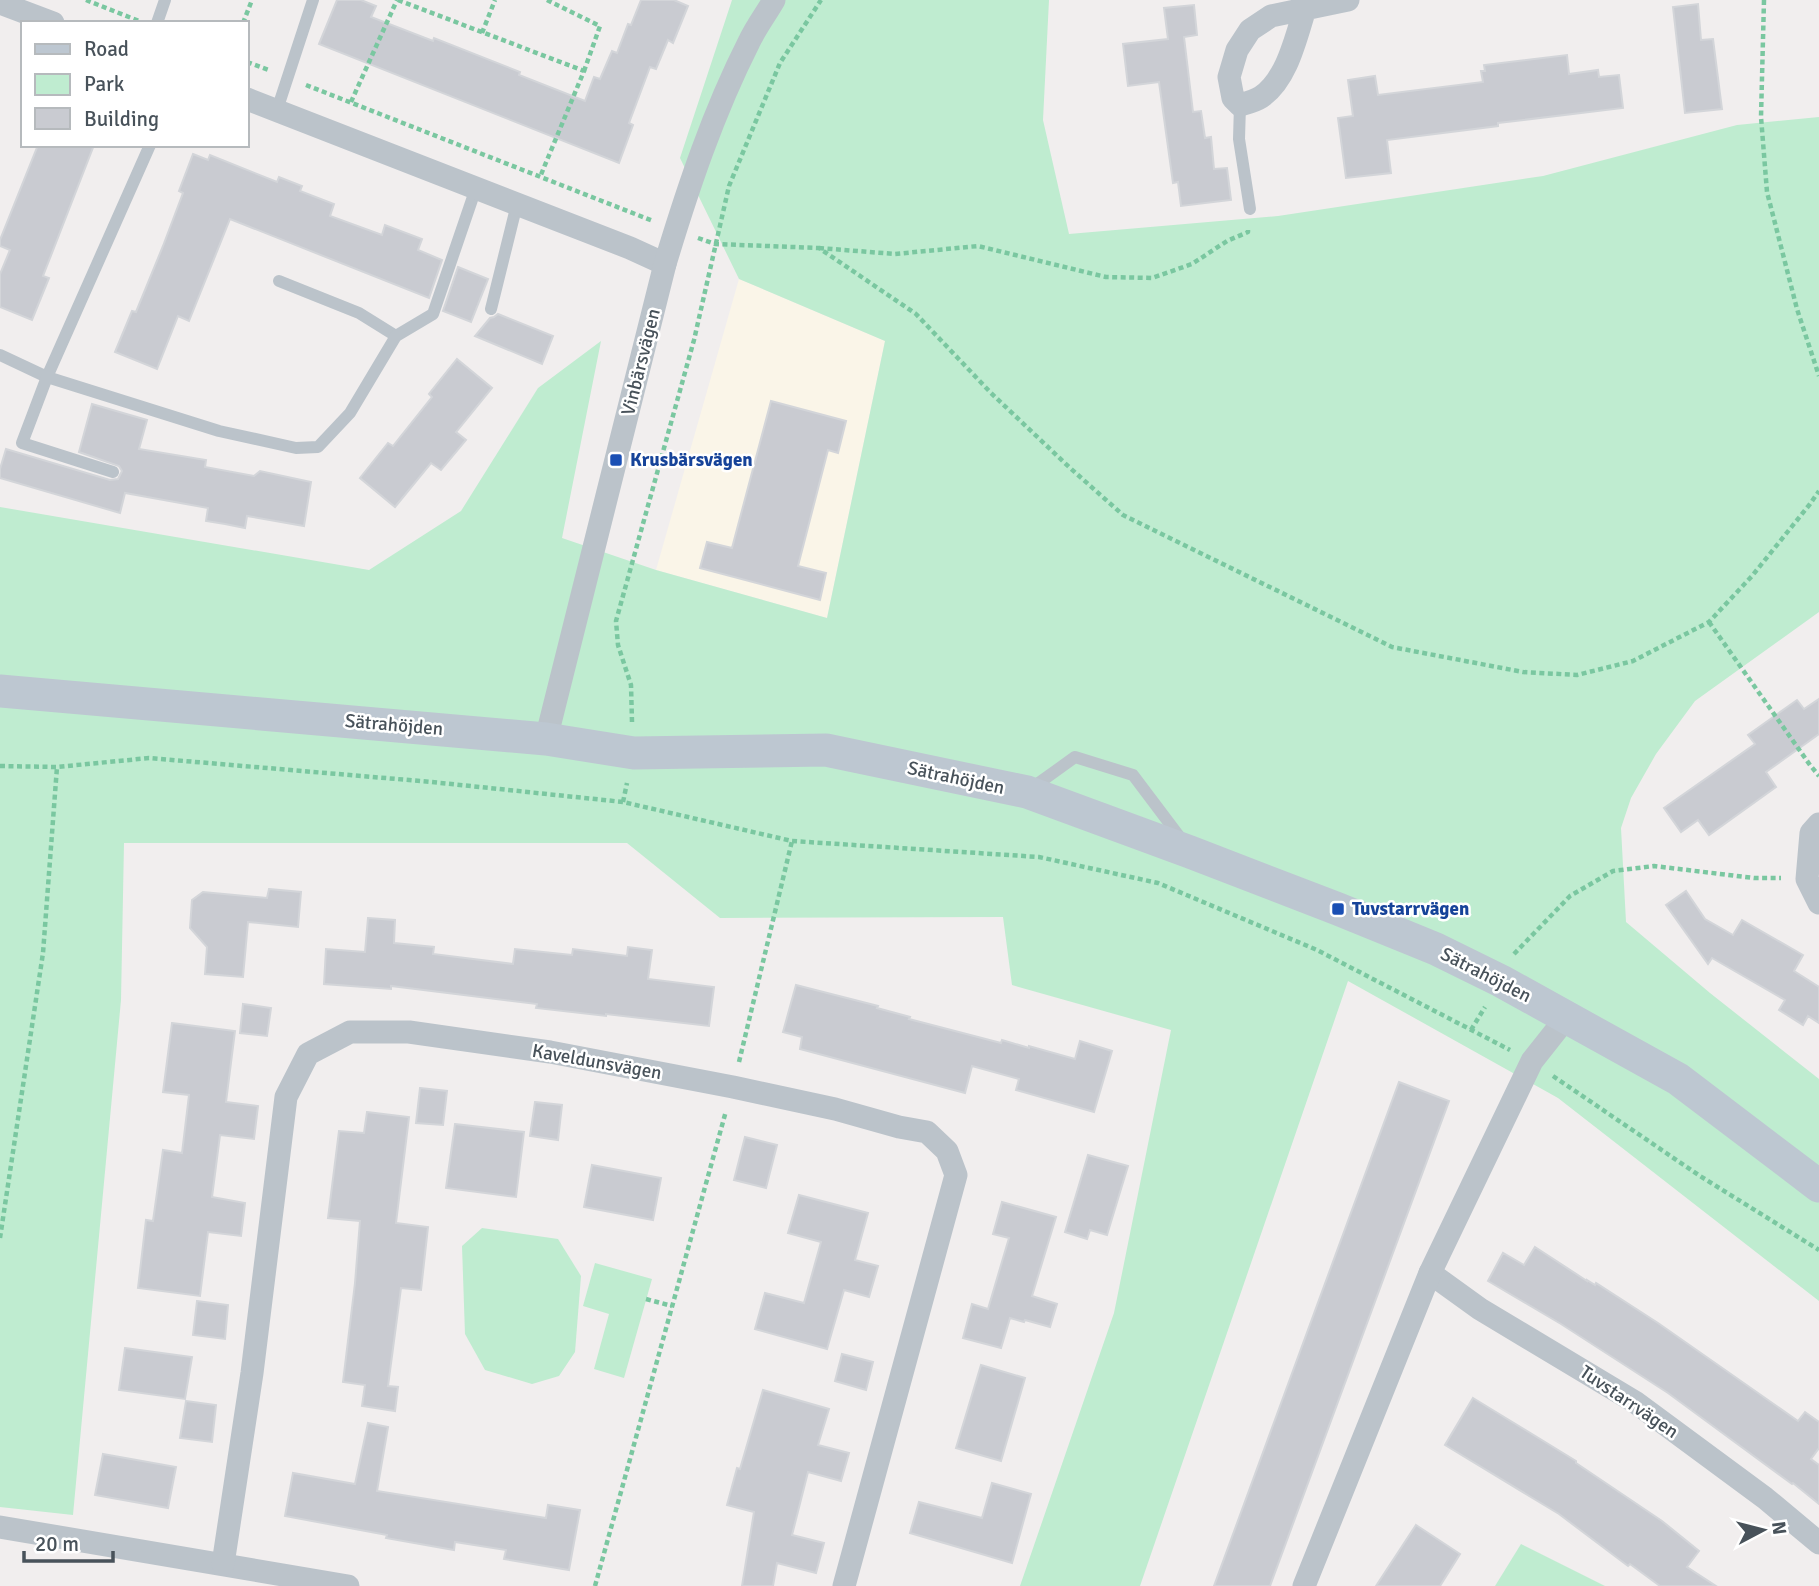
<svg xmlns="http://www.w3.org/2000/svg" width="1819" height="1586" font-family="Signika,sans-serif">
<style>
.commercial{fill:#faf5e8}
.green{fill:#bfecd0}
.building{fill:#c9cbd1;stroke:#d3d5d9;stroke-width:2}
.lines{fill:none;stroke-linecap:round;stroke-linejoin:round}
.path{stroke:#7ac7a0;stroke-width:4.5;stroke-dasharray:5 3.5;stroke-linecap:butt}
.lane{stroke:#bbc3ca;stroke-width:12}
.street{stroke:#bbc3ca;stroke-width:23}
.secondary{stroke:#bdc7d1;stroke-width:33}
.transit-dot{fill:#1a4fb4;stroke:#fff;stroke-width:2.5}
.labels{text-anchor:middle;dominant-baseline:central;stroke-width:5;stroke-linejoin:round;paint-order:stroke}
.street-label{font-size:19px;fill:#48525a;stroke:#fff}
.transit-label{font-size:19px;font-weight:bold;fill:#164399;stroke:#fff;text-anchor:start}
</style>
<rect width="100%" height="100%" fill="#f1eeee"/>
<!-- commercial -->
<path class="commercial" d="M739,279L885,341L827,618L656,570Z"/>
<!-- green -->
<g class="green">
<path d="M732,0H1049L1043,120L1069,234L1278,216L1543,176L1737,125L1819,117V612L1695,701L1656,754L1631,798L1621,828L1626,922L1710,993L1819,1079V1301L1558,1098L1348,981L1140,1586H1020L1114,1313L1171,1030L1012,985L1003,917L720,918L627,843H124L121,1000L73,1515L0,1507V507L369,570L461,511L538,388L601,341L562,538L656,570L827,618L885,341L739,279L680,158Z"/>
<path d="M482,1228L558,1239L581,1276L575,1352L559,1376L532,1384L485,1370L465,1334L462,1246Z"/>
<path d="M595,1263L652,1279L624,1378L594,1369L609,1314L583,1306Z"/>
<path d="M1521,1544L1605,1586H1495Z"/>
</g>
<!-- building -->
<g class="building">
<path d="M337,0H361L376,6L371,17L433,41L434,38L520,72L519,75L585,101L594,77L600,79L612,51L617,53L628,24L631,25L641,0H674L688,6L673,43L668,40L656,69L650,67L629,123L633,125L619,163L319,44Z"/>
<path d="M1698,4L1701,40L1713,39L1722,109L1685,113L1673,7Z"/>
<path d="M1194,5L1197,35L1184,37L1193,112L1201,111L1205,138L1211,137L1214,169L1227,168L1231,200L1181,206L1178,182L1173,183L1159,82L1128,86L1123,44L1168,39L1164,8Z"/>
<path d="M1567,55L1569,74L1598,70L1599,77L1619,75L1623,108L1498,123V126L1387,140L1391,173L1346,178L1338,118L1353,116L1348,80L1375,76L1378,95L1483,82L1481,71H1485L1484,65Z"/>
<path d="M38,145H94L43,276L49,278L32,320L0,307V274L10,250L0,246V240Z"/>
<path d="M193,154L208,160L210,155L277,182L279,177L302,186L300,191L334,204L330,216L382,235L385,225L422,239L418,250L442,260L429,298L230,219L189,321L178,316L157,369L115,352L132,311L136,312L163,246L183,193L179,191Z"/>
<path d="M458,267L488,279L471,322L443,311Z"/>
<path d="M498,314L553,336L542,364L475,336L490,318L494,317Z"/>
<path d="M457,359L492,388L456,432L466,440L441,470L431,463L395,507L360,478L388,443L393,446L432,397L429,394Z"/>
<path d="M771,401L846,421L838,453L828,450L798,566L826,573L820,600L700,568L707,542L732,548Z"/>
<path d="M92,404L147,420L139,449L206,460L205,467L254,476L260,471L311,482L304,526L247,516L245,528L225,524L206,521L208,508L125,493L120,513L0,478V469L6,449L110,480L118,479L122,471L119,466L79,452Z"/>
<path d="M1819,699V734L1766,772L1776,787L1709,835L1698,820L1681,832L1664,808L1755,744L1748,735L1797,700L1804,709Z"/>
<path d="M269,889L301,892L298,927L248,922L243,977L205,974L207,947L190,928L192,900L203,892L267,898Z"/>
<path d="M1686,891L1705,919L1733,935L1742,920L1803,955L1794,971L1819,987V1023L1808,1016L1803,1025L1779,1010L1785,1000L1712,958L1708,964L1666,905Z"/>
<path d="M368,918L395,920L394,943L434,947L433,954L513,964L515,949L572,955L573,949L627,956L628,947L652,950L648,979L714,987L709,1026L606,1014V1016L536,1008L537,1004L391,986V989L324,984L326,949L365,952Z"/>
<path d="M796,985L878,1006L877,1008L910,1017L909,1019L1001,1043L1002,1040L1029,1048V1046L1075,1059L1080,1041L1112,1051L1094,1112L1016,1090L1019,1079L972,1066L965,1093L800,1049L802,1037L783,1032Z"/>
<path d="M243,1004L271,1008L267,1036L240,1033Z"/>
<path d="M172,1023L235,1031L226,1102L258,1106L254,1139L220,1135L212,1197L245,1203L241,1236L208,1232L200,1296L138,1288L146,1220L153,1221L163,1150L182,1153L189,1095L163,1092Z"/>
<path d="M1399,1082L1449,1101L1270,1586H1214Z"/>
<path d="M420,1088L447,1091L443,1125L416,1123Z"/>
<path d="M535,1102L562,1105L558,1140L530,1136Z"/>
<path d="M367,1112L409,1117L396,1223L428,1227L421,1290L401,1288L388,1386L398,1387L395,1411L362,1406L365,1385L343,1382L355,1283L360,1221L328,1218L339,1131L364,1133Z"/>
<path d="M455,1124L524,1132L516,1197L446,1188Z"/>
<path d="M745,1137L777,1145L766,1188L734,1180Z"/>
<path d="M1088,1155L1128,1166L1107,1235L1090,1230L1087,1239L1065,1232Z"/>
<path d="M592,1165L661,1178L653,1220L584,1207Z"/>
<path d="M799,1195L868,1213L855,1260L878,1266L869,1297L844,1290L827,1349L755,1329L765,1293L804,1303L821,1242L788,1233Z"/>
<path d="M1002,1202L1056,1217L1032,1296L1057,1304L1050,1327L1025,1320L1024,1322L1010,1318L1001,1348L963,1338L972,1304L988,1309L1009,1238L993,1234Z"/>
<path d="M1535,1247L1587,1281V1280L1595,1285L1596,1283L1658,1323L1798,1421L1805,1412L1819,1422V1448L1811,1459L1819,1465V1504L1793,1483L1792,1484L1668,1393L1561,1324L1488,1281L1503,1253L1524,1265Z"/>
<path d="M197,1301L228,1305L225,1339L193,1335Z"/>
<path d="M125,1348L192,1357L185,1399L119,1390Z"/>
<path d="M842,1354L873,1362L866,1390L835,1381Z"/>
<path d="M981,1365L1025,1378L1001,1461L956,1448Z"/>
<path d="M763,1390L829,1409L818,1445L849,1453L841,1481L808,1472L792,1535L824,1543L816,1573L777,1563L773,1586H742L754,1512L727,1505L737,1468L740,1469Z"/>
<path d="M1473,1398L1576,1461V1463L1662,1521L1699,1551L1687,1567L1716,1586H1660L1630,1564L1628,1566L1559,1514L1445,1445Z"/>
<path d="M186,1401L216,1405L212,1442L180,1438Z"/>
<path d="M368,1423L388,1427L377,1491L546,1518L548,1505L580,1510L569,1570L504,1559L506,1550L455,1542L454,1550L386,1538L387,1535L285,1516L293,1473L355,1484Z"/>
<path d="M103,1454L176,1467L168,1508L95,1495Z"/>
<path d="M992,1483L1031,1494L1012,1563L910,1533L919,1502L982,1518Z"/>
<path d="M1416,1525L1460,1554L1440,1586H1376Z"/>
</g>
<g class="lines">
<!-- path -->
<g class="path">
<path d="M86,0L139,21"/>
<path d="M398,0L584,71L540,177"/>
<path d="M547,0L600,26L584,71"/>
<path d="M1764,0L1761,117L1767,192L1797,309L1819,376"/>
<path d="M243,23L252,0"/>
<path d="M482,33L495,0"/>
<path d="M247,62L269,70"/>
<path d="M306,85L653,221"/>
<path d="M351,102L397,0"/>
<path d="M698,238L715,244L819,248L916,314L991,393L1069,467L1123,515L1392,647L1523,672L1577,675L1633,661L1709,622L1752,576L1810,504L1819,491"/>
<path d="M819,248L895,254L978,246L1106,277L1152,278L1192,264L1227,241L1248,232V230"/>
<path d="M1709,622L1810,765L1819,776"/>
<path d="M632,722L631,685L618,645L616,621L694,340L729,186L780,63L821,0"/>
<path d="M0,766L57,767L149,758L432,782L623,802L792,841L1039,857L1158,883L1317,950L1510,1050"/>
<path d="M623,802L627,783"/>
<path d="M1514,954L1570,896L1613,871L1654,866L1754,878H1781"/>
<path d="M1471,1030L1485,1007"/>
<path d="M739,1062L792,841"/>
<path d="M1553,1076L1700,1176L1819,1250"/>
<path d="M0,1238L43,953L57,767"/>
<path d="M646,1299L672,1306"/>
<path d="M595,1586L726,1111"/>
</g>
<!-- lane -->
<g class="lane">
<path d="M157,23L165,0"/>
<path d="M1240,105L1239,139L1250,209"/>
<path d="M277,110L313,0"/>
<path d="M279,281L359,313L396,336"/>
<path d="M491,309L517,204"/>
<path d="M0,355L47,377L219,431L296,448L318,447L350,413L396,336L433,314L476,188"/>
<path d="M113,472L22,443L47,377L150,145"/>
<path d="M1029,790L1075,757L1133,775L1182,840"/>
</g>
<!-- street -->
<g class="street">
<path d="M0,3L53,23"/>
<path d="M1305,9C1296,37 1287,80 1261,97C1255,101 1247,103 1240,105L1233,98L1229,77L1237,50L1250,30L1271,16L1348,0"/>
<path d="M247,99L630,248L665,264"/>
<path d="M546,739L665,264C688,188 713,113 749,42C756,27 766,14 774,0"/>
<path d="M1819,824L1811,833L1807,879L1819,903"/>
<path d="M1430,1273L1480,1309L1635,1402L1765,1498L1819,1543"/>
<path d="M0,1527L348,1586"/>
<path d="M223,1564L252,1373L286,1097L308,1054L350,1032H409L550,1052L733,1087L835,1109L899,1127L927,1132L947,1151L956,1175L844,1586"/>
<path d="M1304,1586L1430,1273L1532,1061L1566,1018"/>
</g>
<!-- secondary -->
<path class="secondary" d="M0,691L546,739L634,753L826,750L1027,792L1190,852L1338,909L1436,949L1501,981L1678,1079L1819,1186"/>
</g>
<!-- markers -->
<g class="transit-dot">
<rect x="609" y="453" width="14" height="14" rx="3.5"/>
<rect x="1331" y="902" width="14" height="14" rx="3.5"/>
</g>
<g class="labels">
<!-- street labels -->
<g class="street-label">
<text transform="translate(641 362) rotate(-76)">Vinbärsvägen</text>
<text transform="translate(394 725) rotate(5)">Sätrahöjden</text>
<text transform="translate(956 778) rotate(12)">Sätrahöjden</text>
<text transform="translate(1486 975) rotate(27)">Sätrahöjden</text>
<text transform="translate(597 1062) rotate(10)">Kaveldunsvägen</text>
<text transform="translate(1629 1402) rotate(34)">Tuvstarrvägen</text>
</g>
<!-- transit labels -->
<g class="transit-label">
<text x="630" y="460">Krusbärsvägen</text>
<text x="1352" y="909">Tuvstarrvägen</text>
</g>
</g>
<!-- legend -->
<rect x="21" y="21" width="228" height="126" fill="#ffffff" stroke="#b6babd" stroke-width="2"/>
<rect x="35" y="44" width="35" height="10" fill="#bdc7d1" stroke="#b6babd" stroke-width="2"/>
<text x="84" y="56" font-size="21" fill="#48525a">Road</text>
<rect x="35" y="74" width="35" height="21" fill="#bfecd0" stroke="#b6babd" stroke-width="2"/>
<text x="84" y="91" font-size="21" fill="#48525a">Park</text>
<rect x="35" y="108" width="35" height="21" fill="#c9cbd1" stroke="#b6babd" stroke-width="2"/>
<text x="84" y="126" font-size="21" fill="#48525a">Building</text>
<!-- north arrow -->
<g transform="translate(1763 1530) rotate(83)" stroke="#ffffff" stroke-width="5" paint-order="stroke">
<path d="M0-5L12 26L0 18L-12 26Z" fill="#48525a"/>
<text y="-10" font-size="19" font-weight="bold" text-anchor="middle" fill="#48525a">N</text>
</g>
<!-- scale -->
<path d="M24 1551v10h89v-10" fill="none" stroke="#48525a" stroke-width="3.5"/>
<text x="35" y="1551" font-size="21" fill="#48525a" stroke="#ffffff" stroke-width="5" paint-order="stroke">20 m</text>
</svg>
